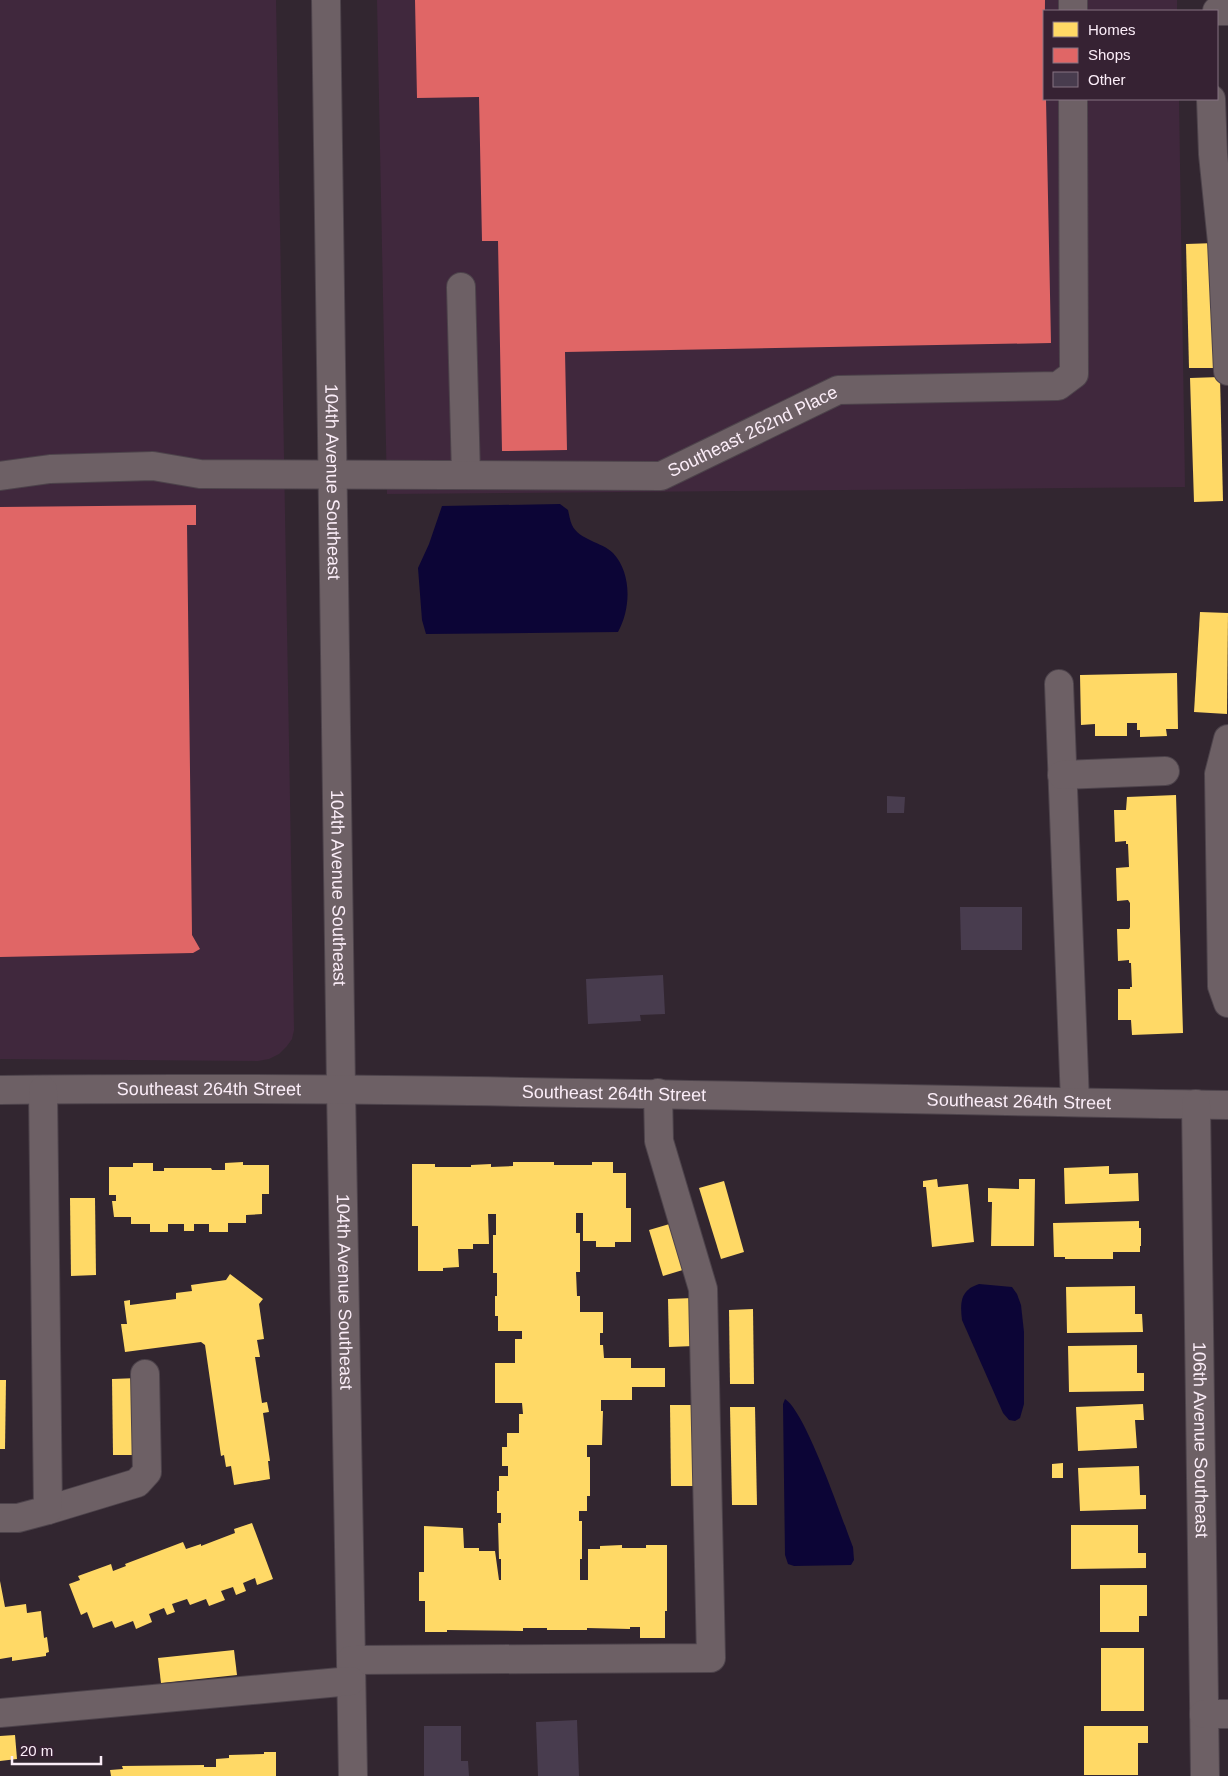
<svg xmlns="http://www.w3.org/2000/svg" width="1228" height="1776" font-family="Helvetica,sans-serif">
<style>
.built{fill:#40283d}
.water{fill:#0c0536}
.homes{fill:#ffd966}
.shops{fill:#e06666}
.building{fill:#483c4e}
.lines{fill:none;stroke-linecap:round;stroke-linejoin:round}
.minor-casing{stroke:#4d434b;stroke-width:30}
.minor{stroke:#6d6065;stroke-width:28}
.labels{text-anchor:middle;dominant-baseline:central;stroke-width:5;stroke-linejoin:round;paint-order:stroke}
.street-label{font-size:18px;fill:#fbedf8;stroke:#362233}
</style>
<rect width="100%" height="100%" fill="#322630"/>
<!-- built -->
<g class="built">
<path d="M0,0H276L294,1030L292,1039L287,1046L279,1054L269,1059L258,1061L0,1059Z"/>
<path d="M377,0H1177V11H1044V99H1179L1185,487L387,494Z"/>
</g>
<!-- water -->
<g class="water">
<path d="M560,504L568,510C569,514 570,521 572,525C579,540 602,542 613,553C632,573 631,609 618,632L426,634L422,620L418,568L429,544L442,506Z"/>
<path d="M979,1284L1012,1287L1017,1294L1021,1305L1024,1332V1404L1020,1418L1015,1421L1009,1420L1003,1413L962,1320C960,1303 960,1290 979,1284Z"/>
<path d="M785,1399C806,1412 842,1519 853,1547L854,1560L851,1565L794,1566L788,1564L785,1555L783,1404Z"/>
</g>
<!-- homes -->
<g class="homes">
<path d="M1216,243L1220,368H1189L1186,244Z"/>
<path d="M1220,377L1223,501L1194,502L1190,378Z"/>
<path d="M1200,612L1228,613L1227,714L1194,712Z"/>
<path d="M1177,673L1178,729H1166L1167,736L1140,737V730H1137V723H1127V736H1095V724L1081,725L1080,675Z"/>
<path d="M1176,795L1183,1033L1132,1035L1131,1020H1118V989H1130V987H1132L1131,963H1129V960L1118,961L1117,929H1129L1130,927V903L1128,900L1117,901L1116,868L1129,867L1128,844H1126V841L1115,842L1114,810H1126L1127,797Z"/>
<path d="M243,1162V1165H269V1194H262V1214L246,1215V1223H228V1232H209V1224H194V1231H184V1224H168V1232H150V1224H131V1217H114L112,1201H116V1195H109V1167H133V1163H153V1171H164V1168H211L212,1170H225V1163Z"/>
<path d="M513,1162H554V1165H592V1162H613V1173H626V1208H631V1242H615V1247H596V1241H583V1213H576V1233H580V1272H576L577,1296H580V1312H603V1333H600V1345H603L604,1358H631V1368H665V1387H632V1400H601V1411H603L602,1445H587V1457H590V1496H587V1511H579V1521H582V1559H580V1580H588V1549H600V1546L622,1545V1548H646V1545H667V1611H665V1638H640V1627H630V1629L587,1628V1630H547V1628H523V1631L447,1630V1632H425V1601H419V1572H424V1526L463,1528L464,1548H479V1551H495L499,1580H501V1559H499L498,1523H501V1513H497V1491H499V1476H508V1466H502V1447H507V1433H519V1414H523L522,1403H495V1363H515V1339H522V1331H498V1316H495V1296H497V1273H493V1235H496V1214H488L489,1244H473V1249H458L459,1267L443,1268V1271H418V1226H412V1164H435V1167H471V1165L491,1164V1167L513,1166Z"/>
<path d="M1109,1166V1174L1138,1173L1139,1201L1065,1204L1064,1168Z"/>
<path d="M937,1179L938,1187L968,1184L974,1242L932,1247L926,1187H923V1181Z"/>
<path d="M1019,1179H1035L1034,1246H991L992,1202H988V1188L1019,1189Z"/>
<path d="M724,1181L744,1252L721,1259L699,1188Z"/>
<path d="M70,1198H95L96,1275L71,1276Z"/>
<path d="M1139,1221V1228H1141V1246H1140V1252H1113V1259H1065V1257H1054L1053,1223Z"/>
<path d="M673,1223L686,1269L663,1276L649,1230Z"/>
<path d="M230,1274L263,1299L259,1304L264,1339L257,1340L260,1357H255L262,1403L267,1402L269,1412L263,1413L270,1461H268L270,1479L234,1485L231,1466L226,1467L224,1455L221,1456L205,1345L201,1342L125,1352L121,1324H127L124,1301L130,1300V1305L176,1299V1293L192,1291L191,1285L226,1280Z"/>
<path d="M1135,1286V1314H1142L1143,1332L1067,1333L1066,1287Z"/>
<path d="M693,1298L694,1346L669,1347L668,1299Z"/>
<path d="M753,1309L754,1384H730L729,1310Z"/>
<path d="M1137,1345V1373H1144V1391L1069,1392L1068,1346Z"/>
<path d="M138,1378L139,1455H113L112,1379Z"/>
<path d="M0,1380H6L5,1449H0Z"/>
<path d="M1143,1404L1144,1420H1135L1137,1448L1078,1451L1076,1407Z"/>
<path d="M670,1405H695L696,1486H671Z"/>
<path d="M730,1407H755L757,1505H732Z"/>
<path d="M1063,1463V1478H1052V1464Z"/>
<path d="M1139,1466L1140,1495H1146V1509L1080,1511L1078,1468Z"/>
<path d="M252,1523L273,1579L257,1585L255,1578L243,1583L246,1591L236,1595L233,1587L221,1591L225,1600L209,1606L206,1599L190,1605L187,1599L172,1604L175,1612L167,1615L164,1608L149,1614L152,1622L136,1629L133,1621L115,1628L112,1621L93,1628L87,1612L81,1615L69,1584L80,1580L78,1576L111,1564L113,1571L126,1566L125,1564L183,1542L186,1549L201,1544V1546L235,1533L234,1529Z"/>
<path d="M1071,1525H1138V1553H1146V1568L1071,1569Z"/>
<path d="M0,1581L5,1607L26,1604L27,1613L41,1611L44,1638L47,1637L49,1652L46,1653V1656L12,1661V1657L0,1659Z"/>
<path d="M1100,1585H1147V1616H1139V1632H1100Z"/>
<rect x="1101" y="1648" width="43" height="63"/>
<path d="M234,1650L237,1675L161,1683L158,1658Z"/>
<path d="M1084,1726H1148V1743H1138V1775H1084Z"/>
<path d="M15,1735L17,1759L0,1761V1736Z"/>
<path d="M264,1752H276V1776H111L110,1770L123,1769L122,1766L204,1765V1767H216V1759L229,1758V1755L264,1754Z"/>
</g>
<!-- shops -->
<g class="shops">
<path d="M415,0H1045L1044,99H1046L1051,343L565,352L567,450L502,451L498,241H482L479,97L417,98Z"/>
<path d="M196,505V525H187L192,935L200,949L193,953L0,957V507Z"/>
</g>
<!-- building -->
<g class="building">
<path d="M887,796L905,797L904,813H887Z"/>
<path d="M960,907H1022V950H961Z"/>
<path d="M663,975L665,1014L640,1015L641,1021L588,1024L586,979Z"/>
<path d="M577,1720L579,1776H538L536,1722Z"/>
<path d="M424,1726H461V1761H468L469,1776H424Z"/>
</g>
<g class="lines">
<defs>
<g id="minor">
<path id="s1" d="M326,0L341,1089L353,1776"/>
<path d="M1073,0V11"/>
<path d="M1217,11H1228"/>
<path d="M1211,99L1213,154L1222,242L1228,371"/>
<path d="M461,287L466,475"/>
<path id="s2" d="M0,476L50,469L153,466L200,474L661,476L838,390L1058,386L1074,374L1073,99"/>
<path d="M1059,684L1075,1102"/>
<path d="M1228,739L1219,774L1222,986L1228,1003"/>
<path d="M1062,775L1165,771"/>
<path id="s3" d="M0,1090C409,1085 819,1099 1228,1105"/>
<path id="s4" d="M1196,1104L1205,1776"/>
<path d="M48,1510L137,1483L147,1472L145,1374"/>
<path d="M0,1518H18L48,1510L43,1090"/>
<path d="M351,1660L711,1658L703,1289L659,1141L658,1093"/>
<path d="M0,1713L351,1681"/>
<path d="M1204,1714H1228"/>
</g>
</defs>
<!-- minor casing -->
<use href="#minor" class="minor-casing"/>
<!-- minor -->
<use href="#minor" class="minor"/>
</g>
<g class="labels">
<!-- street labels -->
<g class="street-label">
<text stroke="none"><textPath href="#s2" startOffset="764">Southeast 262nd Place</textPath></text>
<text stroke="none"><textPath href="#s1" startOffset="482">104th Avenue Southeast</textPath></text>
<text stroke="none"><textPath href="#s1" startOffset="888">104th Avenue Southeast</textPath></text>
<text stroke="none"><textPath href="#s3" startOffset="209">Southeast 264th Street</textPath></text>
<text stroke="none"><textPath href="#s3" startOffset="614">Southeast 264th Street</textPath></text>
<text stroke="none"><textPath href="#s3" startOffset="1019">Southeast 264th Street</textPath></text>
<text stroke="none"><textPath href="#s1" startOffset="1292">104th Avenue Southeast</textPath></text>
<text stroke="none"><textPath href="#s4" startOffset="336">106th Avenue Southeast</textPath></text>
</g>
</g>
<!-- legend -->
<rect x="1043" y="10" width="175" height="90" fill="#362233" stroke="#857382"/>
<rect x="1053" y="22" width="25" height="15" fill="#ffd966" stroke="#857382"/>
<text x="1088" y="35" font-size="15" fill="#fbedf8">Homes</text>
<rect x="1053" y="48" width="25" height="15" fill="#e06666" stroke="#857382"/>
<text x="1088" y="60" font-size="15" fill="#fbedf8">Shops</text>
<rect x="1053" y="72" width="25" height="15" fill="#483c4e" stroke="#857382"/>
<text x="1088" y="85" font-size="15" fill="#fbedf8">Other</text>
<!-- scale -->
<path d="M12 1756v8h89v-8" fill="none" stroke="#fbedf8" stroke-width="2.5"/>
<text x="20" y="1756" font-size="15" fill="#fbedf8" stroke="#362233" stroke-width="4" paint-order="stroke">20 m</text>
</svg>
